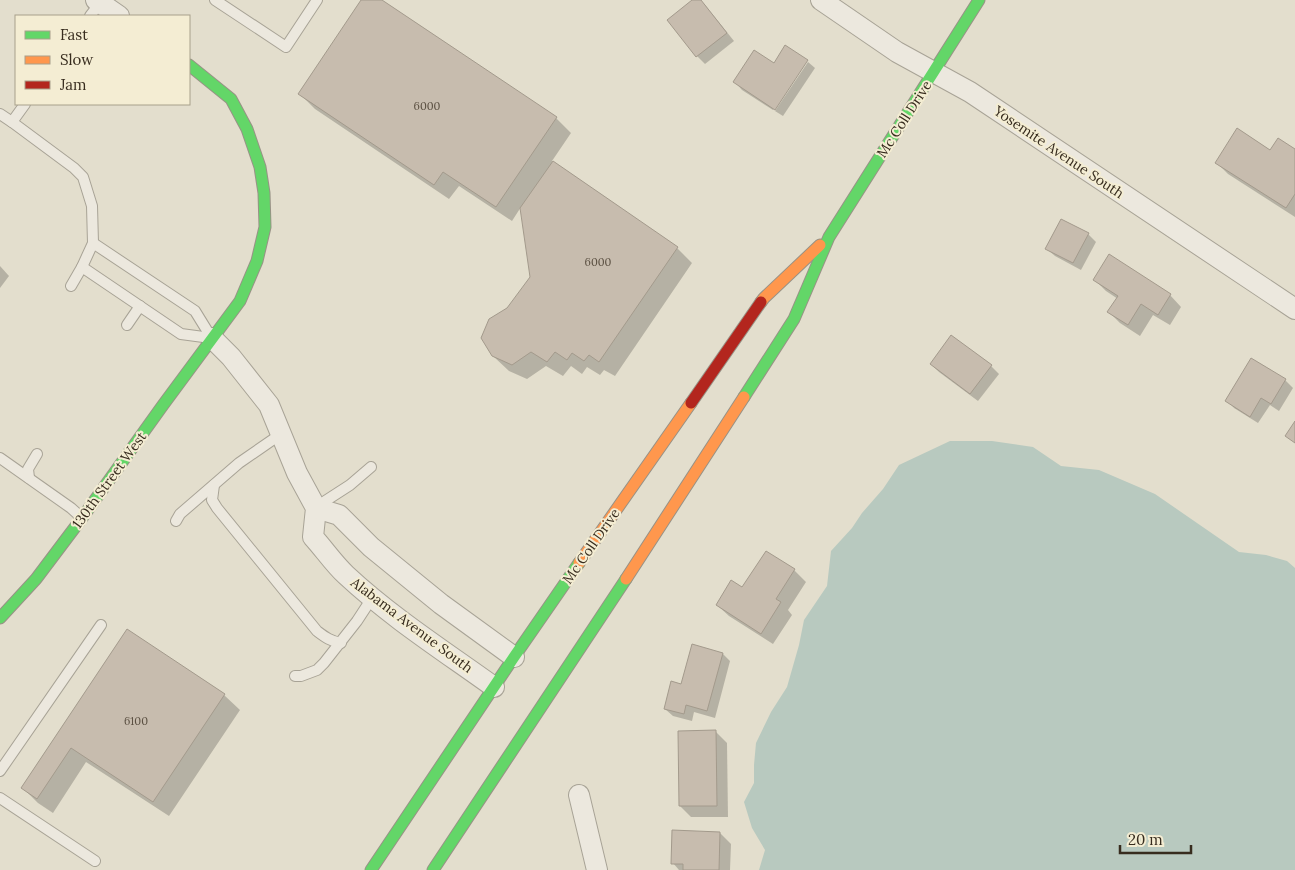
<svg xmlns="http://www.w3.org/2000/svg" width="1295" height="870" font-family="Lora,serif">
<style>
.water{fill:#b8c9bf}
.shadow{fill:#0003}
.building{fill:#c7bcae;stroke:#a39a8c}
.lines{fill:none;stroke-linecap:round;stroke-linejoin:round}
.lane-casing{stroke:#a8a396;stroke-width:12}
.street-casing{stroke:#a8a396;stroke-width:22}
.fast-casing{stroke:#989286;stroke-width:13}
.slow-casing{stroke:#989286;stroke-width:13}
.jam-casing{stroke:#989286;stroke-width:13}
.lane{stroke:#ece8de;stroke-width:10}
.street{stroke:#ece8de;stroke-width:20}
.fast{stroke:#63d668;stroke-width:11}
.slow{stroke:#ff974d;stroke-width:11}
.jam{stroke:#b3261e;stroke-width:11}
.labels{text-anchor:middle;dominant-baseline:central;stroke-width:4;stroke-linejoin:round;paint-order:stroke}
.number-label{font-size:11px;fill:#5b5042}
.street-label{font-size:14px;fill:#372c1e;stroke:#f4edd3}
</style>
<rect width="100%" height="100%" fill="#e3decd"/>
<!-- water -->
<path class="water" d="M950,441H992L1033,447L1061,466L1099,470L1155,494L1239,552L1266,555L1287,561L1295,568V870H759L765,850L752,828L744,802L754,783V765L756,743L771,712L787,687L799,645L804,620L827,586L831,551L852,528L862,513L883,489L899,465Z"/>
<!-- shadow -->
<g class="shadow">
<path d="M363,0H380L556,118L571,133L552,161L677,248L692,263L615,376L604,370L600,375L587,367L582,374L571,366L563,376L546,366L527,379L509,371L493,356L508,309L531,278L521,207L512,221L459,186L449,199L315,109L300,94Z"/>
<path d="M694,0H700L705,5L734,41L705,64L697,56L668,20Z"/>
<path d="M806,60L773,110L742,90L735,82L774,65Z"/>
<path d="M808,62L815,68L783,116L775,111Z"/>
<path d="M1271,151H1295V217L1228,174L1217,163Z"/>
<path d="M1088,234L1096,242L1081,270L1055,256L1047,249Z"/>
<path d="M0,266L9,276L0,288Z"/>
<path d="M1094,279L1170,295L1181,307L1170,325L1153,315L1140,336L1120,323L1109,312L1118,299L1106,291Z"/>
<path d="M931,364L991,366L999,374L978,401L939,372Z"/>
<path d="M1285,380L1293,388L1279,411L1270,405L1258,423L1234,408L1227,400Z"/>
<path d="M794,570L806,582L788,610L792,615L773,644L729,616L717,605L743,589Z"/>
<path d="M127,630L224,695L240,710L169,816L86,762L53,813L38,803L23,788Z"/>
<path d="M723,654L730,661L715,718L694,712L692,721L673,716L665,709L682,686Z"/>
<path d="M715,731L727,743L728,817H691L680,806Z"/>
<path d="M720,833L731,844L730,870H679L673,863Z"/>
</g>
<!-- building -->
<g class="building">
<path d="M361,0H382L557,117L496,207L443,172L434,185L298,94Z"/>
<path d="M692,0H701L727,33L696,57L667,20Z"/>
<path d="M785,45L808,60L775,110L733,82L754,50L774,63Z"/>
<path d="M1237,128L1270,150L1278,138L1295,149V194L1286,208L1215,163Z"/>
<path d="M553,161L678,247L599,362L589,355L584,361L572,353L567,360L555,352L547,362L531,352L512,365L492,356L481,338L489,319L507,308L530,277L520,208Z"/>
<path d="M1061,219L1089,233L1073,263L1045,249Z"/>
<path d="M1109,254L1171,294L1158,315L1141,304L1128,325L1107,312L1118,296L1093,280Z"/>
<path d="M951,335L992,365L970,394L930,364Z"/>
<path d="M1251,358L1286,379L1271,404L1261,398L1250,417L1225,401Z"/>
<path d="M1295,421V443L1285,436Z"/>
<path d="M766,551L795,569L776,599L781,602L761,634L716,605L731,580L742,587Z"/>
<path d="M127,629L225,694L153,802L71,748L37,799L21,788Z"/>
<path d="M692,644L723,653L707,711L686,705L684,714L664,709L671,681L681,684Z"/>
<path d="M716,730L717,806H679L678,731Z"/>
<path d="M672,830L720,832L719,870H683V864H671Z"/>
</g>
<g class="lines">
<defs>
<g id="lane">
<path d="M215,0L286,47L317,0"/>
<path d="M90,16L100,3"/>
<path d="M25,104L12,122L74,168L83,177L92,206L93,243L82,267L71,286"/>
<path d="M0,114L12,122"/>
<path d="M93,243L195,311L211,337"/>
<path d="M82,267L181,334L211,338"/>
<path d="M127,325L140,306"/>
<path d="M0,458L71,508L81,517"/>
<path d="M29,478L28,469L37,454"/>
<path d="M214,485L212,500L217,508L317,631C325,637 330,641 341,643"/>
<path d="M316,507L350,485L371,467"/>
<path d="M176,521L180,514L239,463L281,434"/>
<path d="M295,676H301L317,670L324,663L357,621L372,598"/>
<path d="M0,771L101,625"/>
<path d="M0,798L95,861"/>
</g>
<g id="street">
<path d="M96,0L119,16"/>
<path d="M821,0L897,52L970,92L1295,309"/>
<path d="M212,338L231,357L269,405L297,473L316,508L313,537C324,549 334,564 346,575C391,617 444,651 494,687"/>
<path d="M316,508L339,515L371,547L441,604L514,657"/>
<path d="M579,795L597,870"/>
</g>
<g id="fast">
<path d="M744,397L794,319L829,237L979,0"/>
<path d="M0,618L36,579L82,518L163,405L240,301L257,261L265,227L264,193L260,167L247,129L231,99L189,65"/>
<path d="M371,870L514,657L579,563"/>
<path d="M433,870L626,579"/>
</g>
<g id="slow">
<path d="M761,302L764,298L820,245"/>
<path d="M579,563L691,403"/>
<path d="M626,579L744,397"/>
</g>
<path id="jam" d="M691,403L761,302"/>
</defs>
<!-- lane casing -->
<use href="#lane" class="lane-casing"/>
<!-- street casing -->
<use href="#street" class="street-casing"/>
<!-- fast casing -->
<use href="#fast" class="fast-casing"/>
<!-- slow casing -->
<use href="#slow" class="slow-casing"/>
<!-- jam casing -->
<use href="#jam" class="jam-casing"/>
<!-- lane -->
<use href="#lane" class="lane"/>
<!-- street -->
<use href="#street" class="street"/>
<!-- fast -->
<use href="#fast" class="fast"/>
<!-- slow -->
<use href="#slow" class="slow"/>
<!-- jam -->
<use href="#jam" class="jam"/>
</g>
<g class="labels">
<!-- number labels -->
<g class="number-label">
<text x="427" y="106">6000</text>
<text x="598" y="262">6000</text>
<text x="136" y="721">6100</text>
</g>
<!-- street labels -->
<g class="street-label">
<text transform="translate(904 119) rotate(-57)">Mc Coll Drive</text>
<text transform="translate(1059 152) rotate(34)">Yosemite Avenue South</text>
<text transform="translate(109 480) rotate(-54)">130th Street West</text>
<text transform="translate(591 546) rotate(-55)">Mc Coll Drive</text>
<text transform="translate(412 625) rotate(37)">Alabama Avenue South</text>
</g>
</g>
<!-- legend -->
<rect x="15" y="15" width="175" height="90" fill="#f4edd3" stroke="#a8a08b"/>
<rect x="25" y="31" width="25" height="8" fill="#63d668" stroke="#a8a08b"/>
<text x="60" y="40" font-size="15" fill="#372c1e">Fast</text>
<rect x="25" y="56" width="25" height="8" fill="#ff974d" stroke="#a8a08b"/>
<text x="60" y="65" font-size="15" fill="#372c1e">Slow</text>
<rect x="25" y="81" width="25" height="8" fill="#b3261e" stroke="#a8a08b"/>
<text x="60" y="90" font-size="15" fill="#372c1e">Jam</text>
<!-- scale -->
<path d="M1120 845v8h71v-8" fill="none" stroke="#372c1e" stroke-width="2.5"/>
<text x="1128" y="845" font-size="15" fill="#372c1e" stroke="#f4edd3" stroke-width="4" paint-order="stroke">20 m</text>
</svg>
